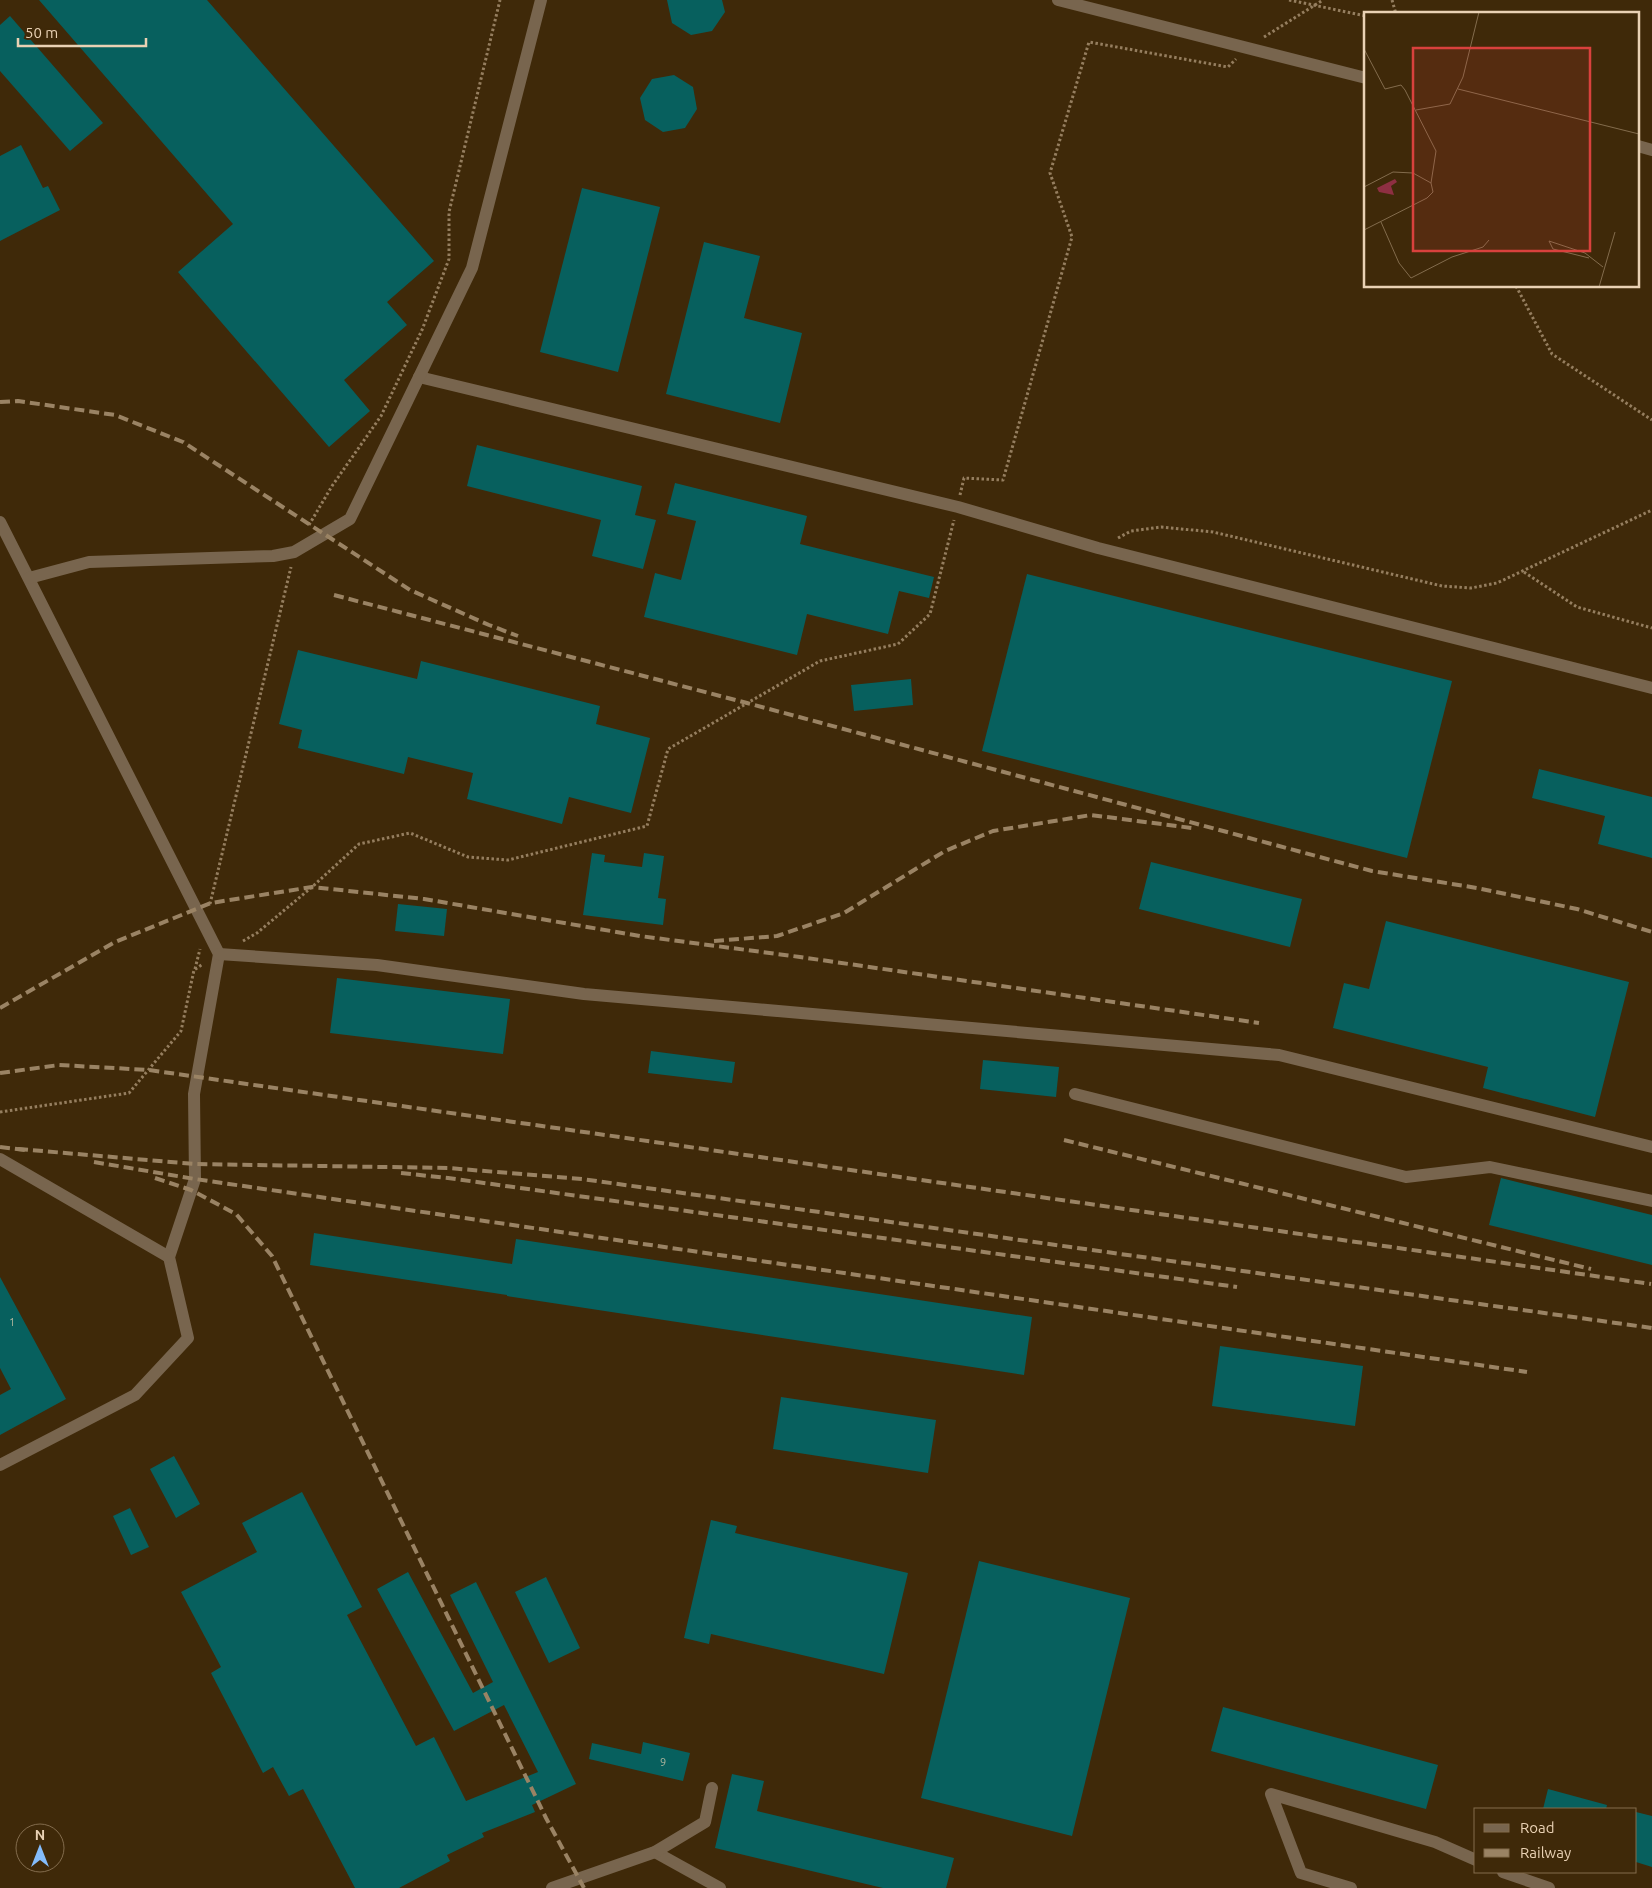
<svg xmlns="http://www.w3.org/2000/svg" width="1652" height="1888" font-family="Ubuntu,sans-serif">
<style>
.building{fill:#07605e}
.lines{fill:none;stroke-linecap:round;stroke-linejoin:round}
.path{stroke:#957e5f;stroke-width:3;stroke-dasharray:2.5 2.5;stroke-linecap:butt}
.minor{stroke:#78654e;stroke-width:12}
.rail{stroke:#9a8364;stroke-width:4;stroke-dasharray:10 5;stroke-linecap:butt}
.labels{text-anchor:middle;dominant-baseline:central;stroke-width:4;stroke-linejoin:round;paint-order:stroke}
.number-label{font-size:11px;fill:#b0b59e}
.inset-road{fill:none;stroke:#836c4d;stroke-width:1}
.view{fill:#d9413d;fill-opacity:0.15;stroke:#d9413d;stroke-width:2.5}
.inset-edge{fill:none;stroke:#e9d1b4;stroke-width:2.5}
</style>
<rect width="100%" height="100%" fill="#3f2909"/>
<!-- building -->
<g class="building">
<path d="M39,0H207L434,261L387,302L407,325L344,380L370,411L329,447L178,272L233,224Z"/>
<path d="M667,0H722L725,12L712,31L691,35L672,23Z"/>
<path d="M10,16L103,123L70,151L0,71V25Z"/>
<path d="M674,75L693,87L697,109L685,128L663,132L645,120L640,98L652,79Z"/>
<path d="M21,145L43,188L48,186L60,210L0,241V156Z"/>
<path d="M582,188L660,207L618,372L540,352Z"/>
<path d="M704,242L760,256L744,318L802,333L780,423L666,394Z"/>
<path d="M477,445L642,486L635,515L656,520L643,569L592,556L601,520L467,486Z"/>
<path d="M675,483L807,516L800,544L934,577L929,598L899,591L888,634L807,614L797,655L644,617L655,573L681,580L696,521L667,514Z"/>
<path d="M1027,574L1452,681L1407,858L982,751Z"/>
<path d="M298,650L417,679L421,661L600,706L596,724L650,738L631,813L569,797L562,824L467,799L473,773L408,757L404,774L298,748L302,730L279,724Z"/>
<path d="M911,679L913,705L854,711L851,685Z"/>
<path d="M1539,769L1652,797V858L1598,844L1605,816L1532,798Z"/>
<path d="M592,853L605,855L604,862L642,867L644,853L664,856L658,898L666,899L663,925L583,915Z"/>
<path d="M1151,862L1302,899L1290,947L1139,909Z"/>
<path d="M398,904L447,909L444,936L395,931Z"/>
<path d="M1386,921L1629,982L1595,1117L1483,1088L1488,1067L1333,1028L1344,983L1369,989Z"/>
<path d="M337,978L510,999L503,1054L330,1033Z"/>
<path d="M651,1051L735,1062L732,1083L648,1073Z"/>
<path d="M983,1060L1059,1067L1056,1097L980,1089Z"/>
<path d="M1501,1178L1652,1215V1265L1489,1225Z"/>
<path d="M314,1233L512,1264L516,1239L1032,1317L1024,1375L507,1296V1295L310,1265Z"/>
<path d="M0,1277L66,1399L0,1435V1395L11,1389L0,1368Z"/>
<path d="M1220,1346L1363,1366L1355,1426L1212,1406Z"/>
<path d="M781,1397L936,1420L928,1473L773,1449Z"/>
<path d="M174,1456L200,1504L176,1518L150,1469Z"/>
<path d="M302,1492L362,1607L347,1615L416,1746L434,1737L466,1801L538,1772L504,1705L454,1731L377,1589L408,1572L473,1693L493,1682L450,1595L476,1582L576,1784L532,1805L535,1812L482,1833L484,1837L447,1855L450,1861L399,1888H355L303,1789L289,1796L273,1767L263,1773L211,1673L221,1667L181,1592L257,1552L242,1523Z"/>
<path d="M130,1508L149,1547L131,1555L113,1516Z"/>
<path d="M711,1520L737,1526L735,1533L908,1573L884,1674L711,1634L709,1644L684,1638Z"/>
<path d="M979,1561L1130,1598L1072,1836L921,1798Z"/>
<path d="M546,1577L580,1648L549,1663L515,1592Z"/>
<path d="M1223,1707L1438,1765L1426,1809L1211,1751Z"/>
<path d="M643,1742L690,1753L683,1781L589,1759L592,1743L641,1754Z"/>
<path d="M732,1774L764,1781L757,1811L954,1858L946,1888H883L715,1848Z"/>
<path d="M1548,1789L1607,1805L1606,1809H1543Z"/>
<path d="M1636,1812L1652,1816V1867L1636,1862Z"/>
</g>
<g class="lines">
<!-- path -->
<g class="path">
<path d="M1289,0L1366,16"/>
<path d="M1392,0L1396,14"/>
<path d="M1264,37L1323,0"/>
<path d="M1516,286L1552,354L1652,420"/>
<path d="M960,495L964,478L1003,480L1072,237L1050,173L1089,42L1228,67L1236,59"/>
<path d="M309,525L332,486L381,416L422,330L449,259V212L500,0"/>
<path d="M1118,538L1131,531L1161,527L1213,532L1442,586L1471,588L1497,583L1652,510"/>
<path d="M1524,572L1577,607L1652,628"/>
<path d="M210,904L291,567"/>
<path d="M243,941L257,933L312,887L359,844L410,833L468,857L508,860L647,826L668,749L820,661L898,644L930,614L954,520"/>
<path d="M195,969L200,949"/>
<path d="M0,1112L129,1093L181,1031L194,970L203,964"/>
</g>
<!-- minor -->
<g class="minor">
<path d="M1058,0L1366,78"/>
<path d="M1638,146L1652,150"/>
<path d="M419,377L958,507L1098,548L1652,688"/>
<path d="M0,522L219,954L194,1094L195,1179L169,1257L188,1338L135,1395L0,1465"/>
<path d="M29,578L89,562L273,556L294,552L350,519L472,268L541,0"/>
<path d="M219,954L377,965L584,994L1279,1055L1652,1147"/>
<path d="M1075,1094L1406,1177L1490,1167L1652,1201"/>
<path d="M0,1159L169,1257"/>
<path d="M655,1852L720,1888"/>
<path d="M1503,1872L1549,1888"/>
<path d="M552,1888L655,1852L705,1822L712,1788"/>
<path d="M1351,1888L1301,1873L1271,1794L1435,1842L1476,1860"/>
</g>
<!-- rail -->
<g class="rail">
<path d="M0,402L18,401L115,415L183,442L410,590L489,625L518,636"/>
<path d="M334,595L747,703L1372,871L1477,888L1577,909L1652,932"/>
<path d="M714,941L777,936L844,913L945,851L993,831L1091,815L1192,828"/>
<path d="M0,1008L115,942L211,903L312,887L424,899L640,936L800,957L1259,1023"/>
<path d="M0,1073L59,1065L149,1070L1651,1284"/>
<path d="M1064,1140L1591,1269"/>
<path d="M0,1147L25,1150"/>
<path d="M18,1149L195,1164L448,1168L582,1179L1652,1328"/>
<path d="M94,1162L195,1179L1527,1372"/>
<path d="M401,1173L448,1178L1237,1287"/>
<path d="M155,1178L191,1190L236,1214L272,1256L546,1818L584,1888"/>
</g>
</g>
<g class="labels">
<!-- number labels -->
<g class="number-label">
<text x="12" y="1322">1</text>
<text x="663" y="1762">9</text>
</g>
</g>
<!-- overview -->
<g transform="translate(1364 12)">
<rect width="275" height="275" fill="#3f2909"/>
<path d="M31,167L33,170L27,174L30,183L15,180L13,176Z" fill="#8e2f42"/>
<path class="inset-road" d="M0,37L21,77L37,73L41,78L72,139L67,171L69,180L63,186L0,218M94,77L275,122M52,98L86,92L99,65L115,0M0,175L29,160L49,161L67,171M17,210L35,251L47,266L88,245L119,235L125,228M225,246L189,237L185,229L221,241L239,255M235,275L251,220"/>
<path class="view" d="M49,36H226V239H49Z"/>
<rect width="275" height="275" class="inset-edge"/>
</g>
<!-- legend -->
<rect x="1474" y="1808" width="162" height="65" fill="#3f2909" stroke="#836c4d"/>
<rect x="1484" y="1824" width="25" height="8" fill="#78654e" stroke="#836c4d"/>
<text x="1520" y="1833" font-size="15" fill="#e9d1b4">Road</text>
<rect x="1484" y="1849" width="25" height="8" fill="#9a8364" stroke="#836c4d"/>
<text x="1520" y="1858" font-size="15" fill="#e9d1b4">Railway</text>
<!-- north arrow -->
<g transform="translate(40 1848)"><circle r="24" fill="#3f2909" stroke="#836c4d"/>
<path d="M0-4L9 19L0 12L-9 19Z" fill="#84bcfb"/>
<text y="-8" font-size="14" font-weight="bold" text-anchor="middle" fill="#e9d1b4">N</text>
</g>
<!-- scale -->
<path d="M18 38v8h128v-8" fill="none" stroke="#e9d1b4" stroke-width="2.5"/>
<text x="25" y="38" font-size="15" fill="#e9d1b4" stroke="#3f2909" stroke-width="4" paint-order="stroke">50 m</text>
</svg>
